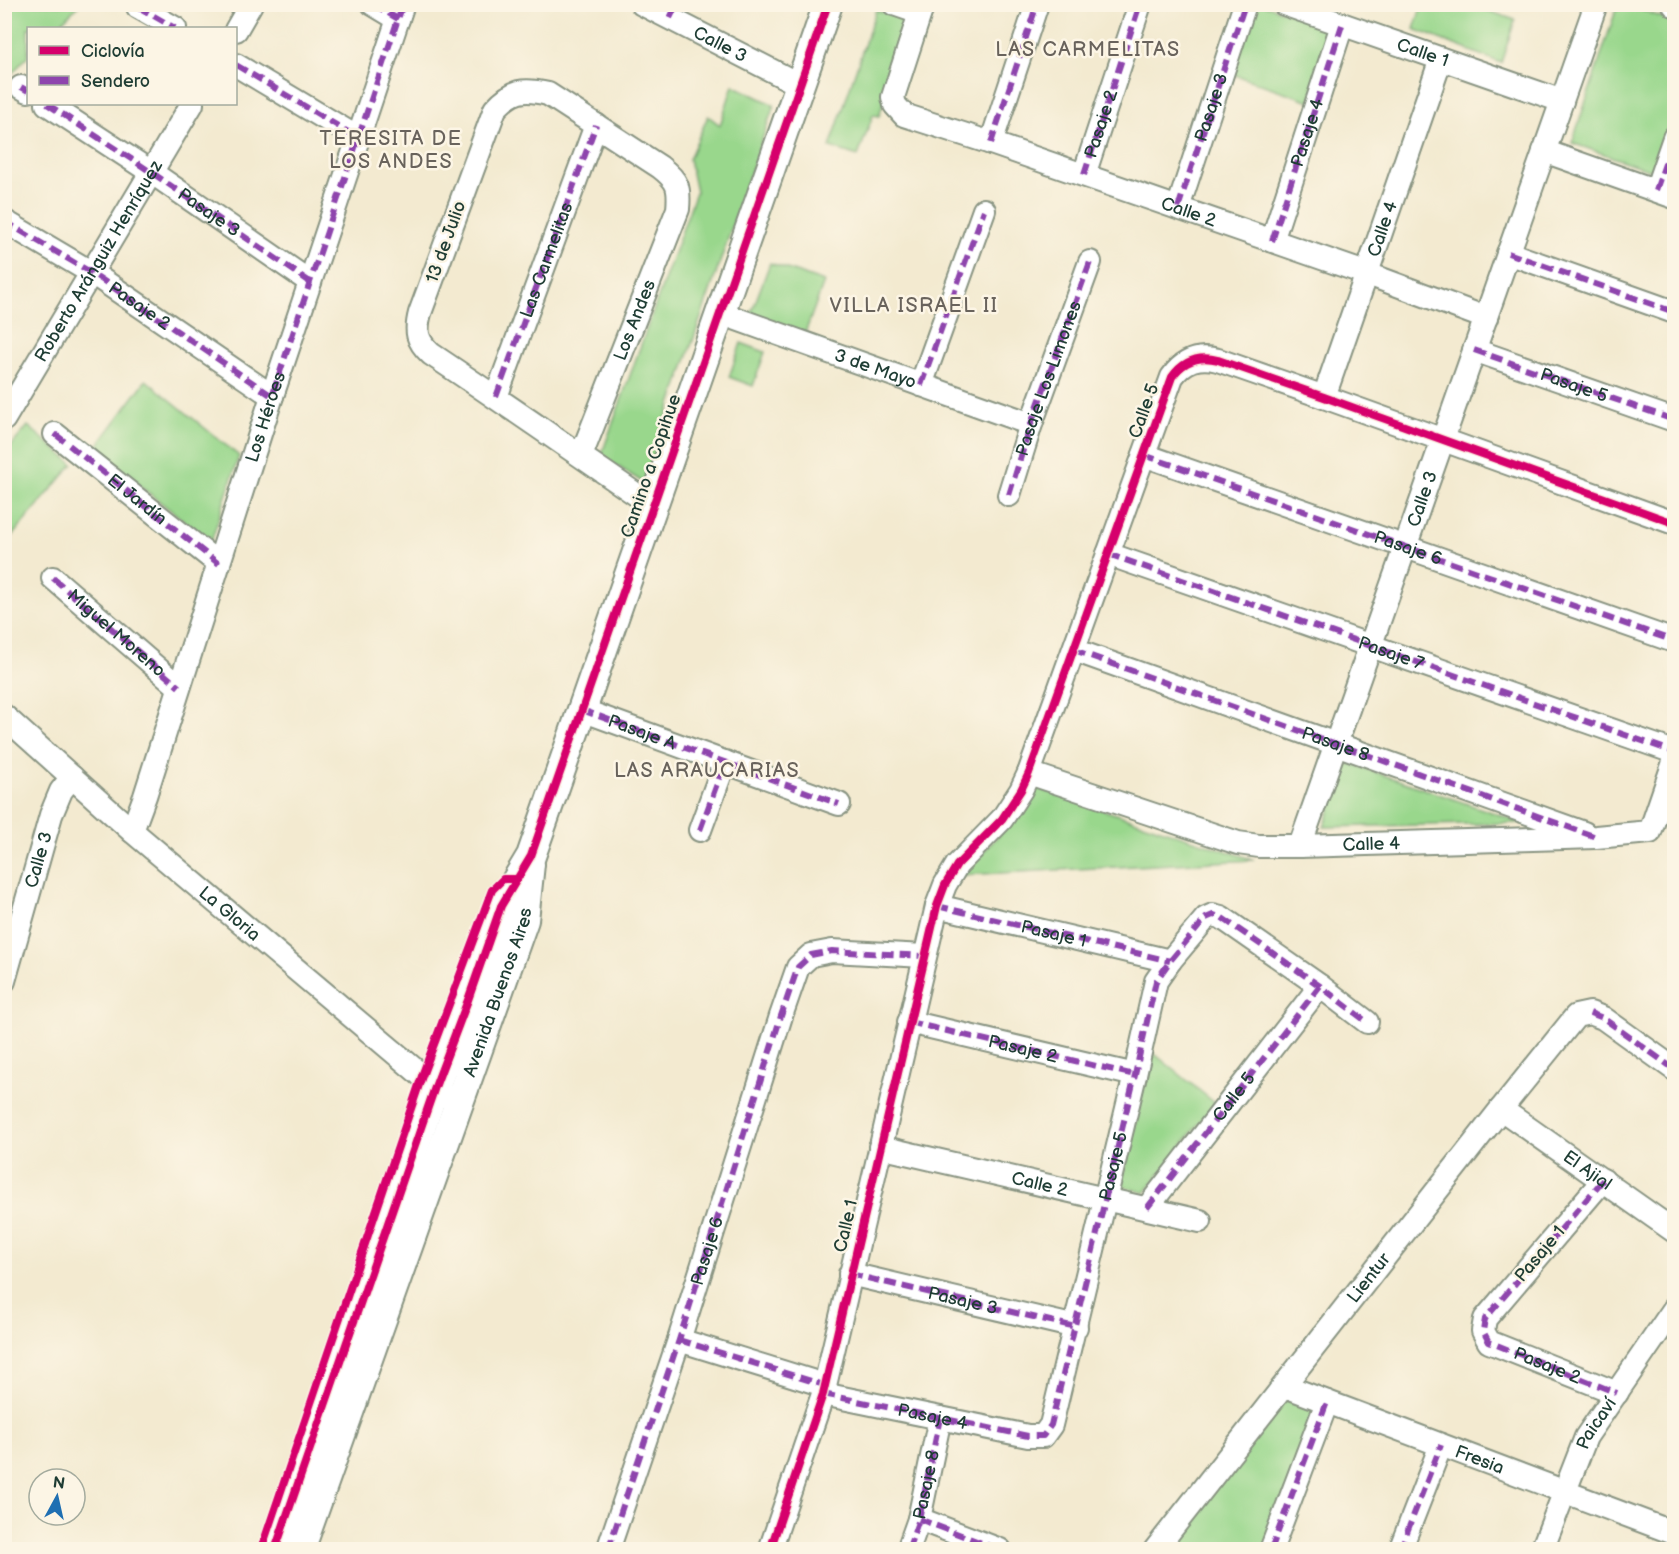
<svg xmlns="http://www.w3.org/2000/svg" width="1679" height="1554" font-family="'Balsamiq Sans',sans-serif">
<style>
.green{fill:#99d78c;stroke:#5c8a60;stroke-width:1.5}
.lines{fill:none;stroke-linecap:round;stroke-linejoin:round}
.minor-casing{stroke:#899482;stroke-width:26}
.tertiary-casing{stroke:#899482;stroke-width:32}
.minor{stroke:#fff;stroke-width:22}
.tertiary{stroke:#fff;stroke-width:28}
.quiet{stroke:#8e44ad;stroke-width:6;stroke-dasharray:12 6;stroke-linecap:butt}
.cycleway-casing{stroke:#fcf5e5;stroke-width:11}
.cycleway{stroke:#d6006c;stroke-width:8}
.labels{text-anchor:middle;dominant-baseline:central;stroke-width:5;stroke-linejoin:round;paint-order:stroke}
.street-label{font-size:18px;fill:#1f3d34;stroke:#fcf5e5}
.neighbourhood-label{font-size:20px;letter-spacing:1.5px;fill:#69635c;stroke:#fcf5e5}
</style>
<rect width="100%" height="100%" fill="#fcf5e5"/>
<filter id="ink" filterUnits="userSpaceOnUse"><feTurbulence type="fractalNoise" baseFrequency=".0167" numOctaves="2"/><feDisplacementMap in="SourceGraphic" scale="12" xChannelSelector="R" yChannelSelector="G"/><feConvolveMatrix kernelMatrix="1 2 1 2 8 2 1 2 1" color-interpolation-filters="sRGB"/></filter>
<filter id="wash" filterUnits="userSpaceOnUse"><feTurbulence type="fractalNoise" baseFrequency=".008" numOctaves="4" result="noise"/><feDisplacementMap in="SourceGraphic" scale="24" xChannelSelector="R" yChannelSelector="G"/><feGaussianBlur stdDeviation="1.35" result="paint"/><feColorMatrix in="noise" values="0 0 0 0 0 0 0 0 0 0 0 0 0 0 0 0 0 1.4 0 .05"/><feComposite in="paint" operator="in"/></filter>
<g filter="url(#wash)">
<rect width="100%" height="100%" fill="#f3ead0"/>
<!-- green -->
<g class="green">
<path d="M5,4L79,5L56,28H28V56L5,81Z"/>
<path d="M1251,5H1265L1335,28L1310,101L1229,73Z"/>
<path d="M1422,5H1471L1515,20L1501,63L1414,29Z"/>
<path d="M1629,5L1674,22V116L1655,172L1572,143L1616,10Z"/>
<path d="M876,10L904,19L907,29L879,116L873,115L858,156L830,147Z"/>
<path d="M733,85L774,105L644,483L601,456L696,192L689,159L708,116L720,125Z"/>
<path d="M770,263L824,282L805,333L751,314Z"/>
<path d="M741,343L765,352L753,386L729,377Z"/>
<path d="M146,380L239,456L211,542L94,450Z"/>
<path d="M28,426L73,464L12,536L5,529V453Z"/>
<path d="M1349,763L1523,823L1324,827L1343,775Z"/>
<path d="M1034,787L1254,860L962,875L1021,811Z"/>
<path d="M1152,1052L1215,1103L1145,1193L1121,1186Z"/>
<path d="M1287,1392L1321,1405L1265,1549L1162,1550Z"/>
</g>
</g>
<g filter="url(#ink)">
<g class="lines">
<defs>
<g id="minor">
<path d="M373,4L398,19"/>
<path id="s1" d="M642,4L800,85"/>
<path d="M894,4L920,13"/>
<path id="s2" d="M923,4L893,97L895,105L904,115L991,143L1368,274L1486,318"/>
<path id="s3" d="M1284,4L1562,101"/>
<path d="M1674,4V5"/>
<path d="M138,7L175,28"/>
<path d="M236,30L251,4"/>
<path d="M236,65L358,138"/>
<path d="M21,87L28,91"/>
<path id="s4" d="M47,104L151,172L310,282"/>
<path d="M991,143L1037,4"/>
<path d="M1544,151L1674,197"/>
<path d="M1084,175L1140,4"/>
<path d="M1656,190L1674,138"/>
<path d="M1178,208L1245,4"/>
<path d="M4,221L92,273L272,396"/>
<path d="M1272,241L1342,25"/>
<path d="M1508,253L1674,312"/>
<path id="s5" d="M720,313L1031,424"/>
<path d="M1474,350L1674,420"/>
<path d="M921,385L984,210"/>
<path d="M496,397L596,125"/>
<path id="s6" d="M1324,397L1441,59"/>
<path id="s7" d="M4,419L192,104"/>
<path d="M55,434L219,564"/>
<path id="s8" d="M1144,455L1674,641"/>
<path id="s9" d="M581,456L678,209C680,187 678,181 660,167L548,94C523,88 512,90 495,109L420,313C415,332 417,341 431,354C506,404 579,455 653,506"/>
<path d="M1009,495L1031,424L1090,262"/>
<path id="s10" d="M1108,554L1674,752"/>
<path id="s11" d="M53,578L179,687"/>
<path id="s12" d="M1074,650L1584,833"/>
<path d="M582,710L839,804"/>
<path id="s13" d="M4,716L132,831L446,1096"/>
<path id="s14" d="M1029,773L1238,843L1259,846H1300L1596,837L1650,832L1674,762"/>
<path d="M700,830L725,762"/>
<path id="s15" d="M132,831L145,796L272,396L403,4"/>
<path id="s16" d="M1300,846L1596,4"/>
<path id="s17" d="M937,906L1170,961"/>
<path id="s18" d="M4,981L51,815L61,791L72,777"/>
<path id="s19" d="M909,1022L1135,1075"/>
<path id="s20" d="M1501,1109L1674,1231"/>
<path id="s21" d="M880,1147L1200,1221"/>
<path id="s22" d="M1603,1180L1485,1319L1483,1331L1489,1342L1617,1393"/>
<path d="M1147,1208L1320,986"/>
<path id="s23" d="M850,1274L1076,1327"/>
<path d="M679,1340L824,1385"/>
<path id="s24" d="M1285,1386L1674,1533"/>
<path id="s25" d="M823,1394L1028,1436H1043L1051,1425L1135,1075L1156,981L1170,961L1206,918L1213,915L1221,917L1320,986L1367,1022"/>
<path d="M919,1519L1000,1550"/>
<path id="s26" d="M608,1550L679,1340L781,1016L798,967L811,955L832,951L924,956"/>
<path d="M770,1550L823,1394L937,906L945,885L957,865L1002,819L1021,790L1029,773L1172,377C1184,360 1199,355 1218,360L1324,397L1674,523"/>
<path d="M908,1550L919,1519L940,1418"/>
<path id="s27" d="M1155,1550L1501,1109L1576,1016L1590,1013L1603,1018L1674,1069"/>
<path d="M1271,1550L1327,1402"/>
<path d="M1400,1550L1441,1445"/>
<path id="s28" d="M1542,1550L1586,1437L1674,1309"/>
</g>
<g id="tertiary">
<path d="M275,1550L435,1087L468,1000L501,906L531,856L828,4"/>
<path id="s29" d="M300,1550L524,920L530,864"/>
</g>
</defs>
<!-- minor casing -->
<use href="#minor" class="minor-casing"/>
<!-- tertiary casing -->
<use href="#tertiary" class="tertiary-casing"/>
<!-- minor -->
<use href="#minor" class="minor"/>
<!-- tertiary -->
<use href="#tertiary" class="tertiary"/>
<!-- quiet -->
<g class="quiet">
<path d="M373,4L398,19"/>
<path d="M138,7L175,28"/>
<path d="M670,18L677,4"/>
<path d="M236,65L358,138"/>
<path d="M21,87L28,91"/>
<path d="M47,104L151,172L310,282"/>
<path d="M991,143L1037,4"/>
<path id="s30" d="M1084,175L1140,4"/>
<path d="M1656,190L1674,138"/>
<path id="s31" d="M1178,208L1245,4"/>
<path id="s32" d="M4,221L92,273L272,396L403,4"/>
<path id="s33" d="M1272,241L1342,25"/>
<path d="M1508,253L1674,312"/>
<path id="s34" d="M1474,350L1674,420"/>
<path d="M921,385L984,210"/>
<path id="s35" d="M496,397L596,125"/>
<path id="s36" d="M55,434L219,564"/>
<path d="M1144,455L1674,641"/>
<path id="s37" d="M1009,495L1031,424L1090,262"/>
<path d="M1108,554L1674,752"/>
<path d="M53,578L179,687"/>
<path d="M1074,650L1596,837"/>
<path id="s38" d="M582,710L839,804"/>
<path d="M700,830L725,762"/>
<path d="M937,906L1170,961"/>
<path d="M1590,1013L1603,1018L1674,1069"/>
<path d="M909,1022L1135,1075"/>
<path d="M1603,1180L1485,1319L1483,1331L1489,1342L1617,1393"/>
<path id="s39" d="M1147,1208L1320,986"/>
<path d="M850,1274L1076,1327"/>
<path d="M679,1340L824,1385"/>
<path d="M823,1394L1028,1436H1043L1051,1425L1135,1075L1156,981L1170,961L1206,918L1213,915L1221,917L1320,986L1367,1022"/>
<path d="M919,1519L1000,1550"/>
<path d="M608,1550L679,1340L781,1016L798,967L811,955L832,951L924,956"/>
<path id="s40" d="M908,1550L919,1519L940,1418"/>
<path d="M1271,1550L1327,1402"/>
<path d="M1400,1550L1441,1445"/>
</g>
<defs>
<g id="cycleway">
<path d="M261,1550L422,1076L492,890L503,879H517"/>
<path d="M275,1550L435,1087L468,1000L501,906L531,856L828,4"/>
<path d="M770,1550L823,1394L937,906L945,885L957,865L1002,819L1021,790L1029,773L1172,377C1184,360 1199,355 1218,360L1324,397L1674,523"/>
</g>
</defs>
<!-- cycleway casing -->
<use href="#cycleway" class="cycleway-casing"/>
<!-- cycleway -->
<use href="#cycleway" class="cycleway"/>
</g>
</g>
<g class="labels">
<!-- street labels -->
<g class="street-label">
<text stroke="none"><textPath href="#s1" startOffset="88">Calle 3</textPath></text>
<text stroke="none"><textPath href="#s3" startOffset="147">Calle 1</textPath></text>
<text stroke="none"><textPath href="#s31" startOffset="106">Pasaje 3</textPath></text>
<text stroke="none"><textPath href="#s30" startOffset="54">Pasaje 2</textPath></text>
<text stroke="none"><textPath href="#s33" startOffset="114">Pasaje 4</textPath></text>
<text stroke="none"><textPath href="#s4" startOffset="195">Pasaje 3</textPath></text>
<text stroke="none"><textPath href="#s2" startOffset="420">Calle 2</textPath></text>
<text stroke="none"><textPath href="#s6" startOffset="178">Calle 4</textPath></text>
<text transform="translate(446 242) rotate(-70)">13 de Julio</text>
<text stroke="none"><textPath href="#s7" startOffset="184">Roberto Aránguiz Henríquez</textPath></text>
<text stroke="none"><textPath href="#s35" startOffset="146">Las Carmelitas</textPath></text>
<text stroke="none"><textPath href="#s32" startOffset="160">Pasaje 2</textPath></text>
<text stroke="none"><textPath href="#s9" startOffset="146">Los Andes</textPath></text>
<text stroke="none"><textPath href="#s5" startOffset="165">3 de Mayo</textPath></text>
<text stroke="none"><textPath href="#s37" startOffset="123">Pasaje Los Limones</textPath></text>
<text stroke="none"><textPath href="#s34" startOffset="106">Pasaje 5</textPath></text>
<text transform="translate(1144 411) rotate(-70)">Calle 5</text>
<text stroke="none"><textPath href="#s15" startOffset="435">Los Héroes</textPath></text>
<text transform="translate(651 466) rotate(-71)">Camino a Copihue</text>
<text stroke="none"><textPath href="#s36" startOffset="105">El Jardín</textPath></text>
<text stroke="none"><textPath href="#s16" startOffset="368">Calle 3</textPath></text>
<text stroke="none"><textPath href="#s8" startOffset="280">Pasaje 6</textPath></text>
<text stroke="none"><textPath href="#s11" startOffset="84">Miguel Moreno</textPath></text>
<text stroke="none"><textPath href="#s10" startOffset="300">Pasaje 7</textPath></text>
<text stroke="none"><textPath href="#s38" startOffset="64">Pasaje A</textPath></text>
<text stroke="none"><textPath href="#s12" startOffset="278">Pasaje 8</textPath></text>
<text stroke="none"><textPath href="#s14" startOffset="354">Calle 4</textPath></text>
<text stroke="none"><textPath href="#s18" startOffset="126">Calle 3</textPath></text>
<text stroke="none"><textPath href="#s13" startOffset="300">La Gloria</textPath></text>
<text stroke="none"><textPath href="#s17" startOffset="120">Pasaje 1</textPath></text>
<text stroke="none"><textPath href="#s29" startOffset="592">Avenida Buenos Aires</textPath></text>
<text stroke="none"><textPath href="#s19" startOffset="117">Pasaje 2</textPath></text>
<text stroke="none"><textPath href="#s39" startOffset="141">Calle 5</textPath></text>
<text stroke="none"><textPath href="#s25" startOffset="504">Pasaje 5</textPath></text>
<text stroke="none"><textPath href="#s20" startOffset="106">El Ajial</textPath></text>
<text stroke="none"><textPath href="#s21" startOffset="164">Calle 2</textPath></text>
<text transform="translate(846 1226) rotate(-77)">Calle 1</text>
<text stroke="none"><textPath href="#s26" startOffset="315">Pasaje 6</textPath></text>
<text transform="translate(1540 1254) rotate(-50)">Pasaje 1</text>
<text stroke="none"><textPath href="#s27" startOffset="346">Lientur</textPath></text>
<text stroke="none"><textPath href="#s23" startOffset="116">Pasaje 3</textPath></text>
<text stroke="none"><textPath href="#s22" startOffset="270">Pasaje 2</textPath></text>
<text stroke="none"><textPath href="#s25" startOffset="112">Pasaje 4</textPath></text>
<text stroke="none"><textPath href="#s28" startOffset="138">Paicaví</textPath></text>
<text stroke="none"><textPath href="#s24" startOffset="208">Fresia</textPath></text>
<text stroke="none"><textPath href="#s40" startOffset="68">Pasaje 8</textPath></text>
</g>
<!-- neighbourhood labels -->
<g class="neighbourhood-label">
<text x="1088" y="50">LAS CARMELITAS</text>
<text x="391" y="139">TERESITA DE<tspan x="391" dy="23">LOS ANDES</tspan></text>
<text x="914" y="306">VILLA ISRAEL II</text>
<text x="707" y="771">LAS ARAUCARIAS</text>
</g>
</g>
<!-- margin -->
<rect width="1679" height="1554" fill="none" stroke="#fcf5e5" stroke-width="24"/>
<!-- legend -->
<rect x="27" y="27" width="210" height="78" fill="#fcf5e5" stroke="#a4ab9e" stroke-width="1.5"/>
<rect x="39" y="46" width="30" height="9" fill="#d6006c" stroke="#a4ab9e" stroke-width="1.5"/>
<text x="81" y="57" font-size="18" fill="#1f3d34">Ciclovía</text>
<rect x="39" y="76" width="30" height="9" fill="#8e44ad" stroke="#a4ab9e" stroke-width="1.5"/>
<text x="81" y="87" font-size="18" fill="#1f3d34">Sendero</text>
<!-- north arrow -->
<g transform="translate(57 1497) rotate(8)"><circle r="28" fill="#fcf5e5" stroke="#a4ab9e" stroke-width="1.5"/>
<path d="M0-4.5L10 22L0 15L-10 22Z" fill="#1f6fb2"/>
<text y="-9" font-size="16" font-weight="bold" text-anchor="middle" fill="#1f3d34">N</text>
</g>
</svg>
